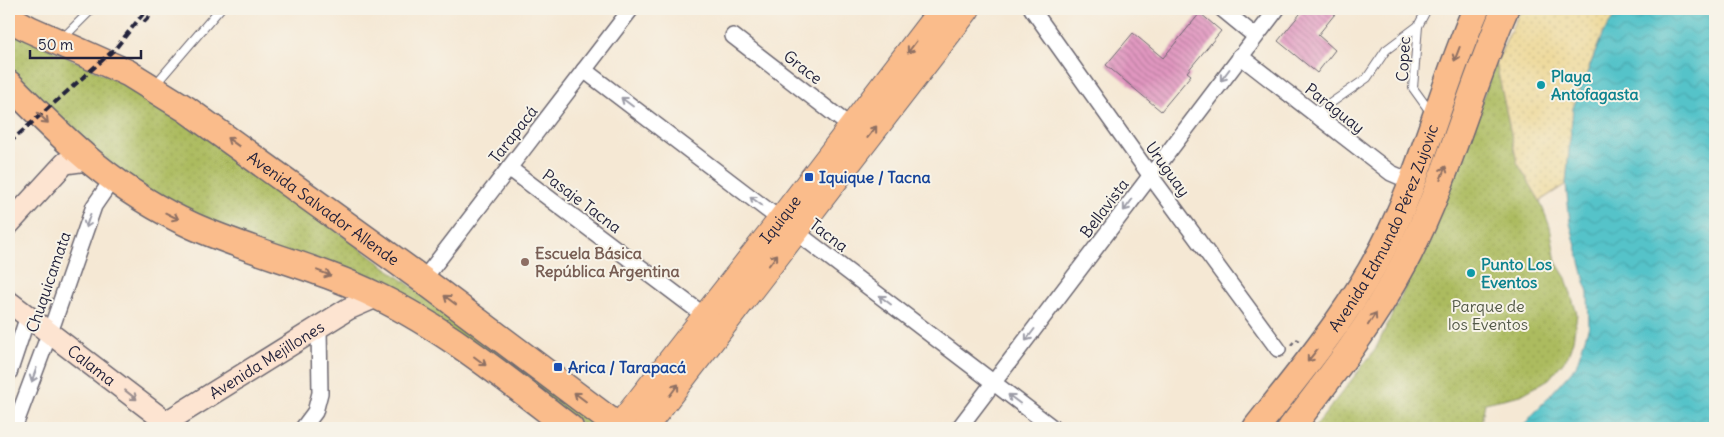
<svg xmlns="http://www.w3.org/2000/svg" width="1724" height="437" font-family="Delius,sans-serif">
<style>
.green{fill:url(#green-dots);stroke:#676e4c}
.sand{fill:url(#sand-dots);stroke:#887e6c}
.water{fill:url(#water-waves);stroke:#3c7282}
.building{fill:url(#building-back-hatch)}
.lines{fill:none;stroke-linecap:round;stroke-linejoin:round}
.lane-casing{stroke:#6c6771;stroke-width:10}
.street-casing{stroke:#6c6771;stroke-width:18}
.secondary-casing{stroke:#6c6771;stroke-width:24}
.primary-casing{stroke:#6c6771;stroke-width:26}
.highway-casing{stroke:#6c6771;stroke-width:29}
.path{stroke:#6c6771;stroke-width:2.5;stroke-dasharray:4 4;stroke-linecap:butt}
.lane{stroke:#fff;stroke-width:8}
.street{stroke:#fff;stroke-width:15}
.secondary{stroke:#fde4d1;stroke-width:21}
.primary{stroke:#fabc8b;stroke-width:24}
.highway{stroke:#fabc8b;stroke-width:26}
.rail{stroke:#22223b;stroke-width:4;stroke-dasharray:8 4;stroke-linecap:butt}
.oneway{stroke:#8e6f63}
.oneway2{stroke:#9c9ca7}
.oneway3{stroke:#9a8d8e}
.culture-dot{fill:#0f9aa8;stroke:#f7f3e8;stroke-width:2}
.transit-dot{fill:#1a4fb4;stroke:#f7f3e8;stroke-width:2}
.education-dot{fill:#8d6e63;stroke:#f7f3e8;stroke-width:2}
.labels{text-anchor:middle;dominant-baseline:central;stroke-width:4;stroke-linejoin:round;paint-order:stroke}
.street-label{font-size:16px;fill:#22223b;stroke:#f7f3e8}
.culture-label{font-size:16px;font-weight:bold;fill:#0d838f;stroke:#f7f3e8;text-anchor:start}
.transit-label{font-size:16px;font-weight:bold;fill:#164399;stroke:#f7f3e8;text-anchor:start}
.education-label{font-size:16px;font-weight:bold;fill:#785e54;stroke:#f7f3e8;text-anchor:start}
.park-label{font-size:16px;fill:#525847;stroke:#f7f3e8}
</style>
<defs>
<pattern id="green-dots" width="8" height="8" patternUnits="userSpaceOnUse" patternTransform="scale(1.25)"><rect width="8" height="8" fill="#acbb5e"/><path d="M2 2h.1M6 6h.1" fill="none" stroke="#94a053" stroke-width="1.8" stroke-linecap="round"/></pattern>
<pattern id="sand-dots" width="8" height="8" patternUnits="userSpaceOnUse" patternTransform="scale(1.25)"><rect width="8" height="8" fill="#eeda9e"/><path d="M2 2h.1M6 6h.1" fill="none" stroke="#ccbb89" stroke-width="1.8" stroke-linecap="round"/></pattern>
<pattern id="water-waves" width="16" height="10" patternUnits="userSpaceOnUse" patternTransform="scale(1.25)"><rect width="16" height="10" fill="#55c3c9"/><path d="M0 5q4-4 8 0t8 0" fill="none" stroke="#4aa7ae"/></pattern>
<pattern id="building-back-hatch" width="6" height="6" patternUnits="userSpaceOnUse" patternTransform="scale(1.25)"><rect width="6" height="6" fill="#e197c0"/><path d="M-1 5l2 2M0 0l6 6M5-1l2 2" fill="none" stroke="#b67b9d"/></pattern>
</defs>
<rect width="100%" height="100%" fill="#f7f3e8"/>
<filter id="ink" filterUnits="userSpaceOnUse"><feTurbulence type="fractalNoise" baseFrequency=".02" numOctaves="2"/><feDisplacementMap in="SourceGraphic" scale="10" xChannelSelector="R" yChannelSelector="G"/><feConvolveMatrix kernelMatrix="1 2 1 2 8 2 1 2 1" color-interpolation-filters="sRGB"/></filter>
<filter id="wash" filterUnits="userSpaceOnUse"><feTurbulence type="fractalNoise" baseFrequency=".0096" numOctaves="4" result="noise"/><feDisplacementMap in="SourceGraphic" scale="20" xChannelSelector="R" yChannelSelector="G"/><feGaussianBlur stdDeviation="1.12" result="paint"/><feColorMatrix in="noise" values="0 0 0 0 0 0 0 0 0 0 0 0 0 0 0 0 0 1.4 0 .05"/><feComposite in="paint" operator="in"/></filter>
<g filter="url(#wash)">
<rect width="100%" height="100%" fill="#f5e8d4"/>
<!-- green -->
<g class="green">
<path d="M9,30L114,79L194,125L593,421L587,428L504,366L175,207L131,181L50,110L9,67Z"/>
<path d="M1496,63L1517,162L1540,201L1550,227L1556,262L1566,278L1577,314L1573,340L1568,356L1549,379L1521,395L1485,403L1480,428H1314L1375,350L1429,238Z"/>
</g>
<!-- sand -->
<path class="sand" d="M1521,9H1620L1603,33L1573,108L1566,184L1540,201L1517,162L1496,63Z"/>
<!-- water -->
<path class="water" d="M1620,9H1715V428H1521L1576,366L1589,326L1588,293L1570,223L1566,184L1573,108L1603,33Z"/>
<g id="blocks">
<!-- building -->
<g class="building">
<path d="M1304,9H1339L1318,35L1335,50L1317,73L1278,41Z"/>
<path d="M1200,13L1221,31L1187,72L1191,75L1161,111L1106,65L1133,33L1163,58Z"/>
</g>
</g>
</g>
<g filter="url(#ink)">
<use href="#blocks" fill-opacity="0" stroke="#6c6771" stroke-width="1"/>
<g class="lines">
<defs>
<g id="lane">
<path d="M1427,9L1418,26L1413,88L1431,113"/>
<path d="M62,39L92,9"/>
<path d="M154,86L220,9"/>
<path d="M1315,114L1367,78L1386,50L1418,26"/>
</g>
<g id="street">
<path d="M1032,9L1150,175L1278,349"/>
<path d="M1222,9L1255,36"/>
<path d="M733,36L851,127"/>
<path d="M1240,56L1391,173L1412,182"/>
<path d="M584,70L1053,428"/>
<path d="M509,168L705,316"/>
<path d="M423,280L631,9"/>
<path d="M9,373L28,316"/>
<path d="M14,428L54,321L94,206L112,180"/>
<path d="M303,428L315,412L320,393L319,327"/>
<path d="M959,428L1277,9"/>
</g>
<g id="secondary">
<path d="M9,224L65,163L87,160"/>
<path id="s1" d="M9,302L174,428"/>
<path id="s2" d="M157,428L319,327L348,309L378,296"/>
</g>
<g id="primary">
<path id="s3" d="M617,428L772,230L941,9"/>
<path d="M645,428L968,9"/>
</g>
<g id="highway">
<path id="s4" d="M9,18L29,29L128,73L186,109L423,280L620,428"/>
<path d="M9,84C67,143 116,191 193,226C253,253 318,267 377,296C447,330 509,381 570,428"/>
<path id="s5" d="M1256,428C1305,366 1357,304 1391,232C1425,160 1444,82 1476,9"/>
<path d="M1291,428C1332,375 1373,322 1404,263C1447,182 1469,92 1505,9"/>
</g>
</defs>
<!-- lane casing -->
<use href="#lane" class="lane-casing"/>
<!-- street casing -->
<use href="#street" class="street-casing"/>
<!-- secondary casing -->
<use href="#secondary" class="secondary-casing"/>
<!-- primary casing -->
<use href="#primary" class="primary-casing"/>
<!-- highway casing -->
<use href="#highway" class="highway-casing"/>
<!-- path -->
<path class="path" d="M1291,345L1296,339L1300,341"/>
<!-- lane -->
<use href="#lane" class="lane"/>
<!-- street -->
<use href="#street" class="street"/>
<!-- secondary -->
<use href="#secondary" class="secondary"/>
<!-- primary -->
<use href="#primary" class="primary"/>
<!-- highway -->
<use href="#highway" class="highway"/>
<!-- rail -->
<g class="rail">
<path d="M144,22L157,9"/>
<path d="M9,143L115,49L147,9"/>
</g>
</g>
<!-- one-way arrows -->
<defs><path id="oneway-shaft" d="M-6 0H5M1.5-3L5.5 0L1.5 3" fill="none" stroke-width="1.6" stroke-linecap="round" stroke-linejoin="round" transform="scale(1.25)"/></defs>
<g class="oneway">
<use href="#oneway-shaft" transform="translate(912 47) rotate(127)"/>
<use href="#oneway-shaft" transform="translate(1457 54) rotate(111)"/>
<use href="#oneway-shaft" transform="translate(43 118) rotate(45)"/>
<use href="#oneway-shaft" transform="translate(872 132) rotate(-52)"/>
<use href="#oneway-shaft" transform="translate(233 142) rotate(-144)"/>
<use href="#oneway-shaft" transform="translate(1443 173) rotate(-69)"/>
<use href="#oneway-shaft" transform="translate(172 216) rotate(26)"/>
<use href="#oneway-shaft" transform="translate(773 260) rotate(-53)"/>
<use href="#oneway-shaft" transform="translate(324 273) rotate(21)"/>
<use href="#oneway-shaft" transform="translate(450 300) rotate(-143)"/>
<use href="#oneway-shaft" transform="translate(1372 319) rotate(-57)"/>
<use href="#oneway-shaft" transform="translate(1312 356) rotate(128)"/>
<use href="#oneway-shaft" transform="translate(480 361) rotate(37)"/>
<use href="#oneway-shaft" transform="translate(674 390) rotate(-53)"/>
<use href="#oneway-shaft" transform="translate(580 397) rotate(-143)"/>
</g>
<g class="oneway2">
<use href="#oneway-shaft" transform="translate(1225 75) rotate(127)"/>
<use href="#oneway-shaft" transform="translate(627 102) rotate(-143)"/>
<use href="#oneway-shaft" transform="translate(756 201) rotate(-143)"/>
<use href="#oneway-shaft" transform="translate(1128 205) rotate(127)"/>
<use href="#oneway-shaft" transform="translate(88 221) rotate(109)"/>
<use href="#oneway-shaft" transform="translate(885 300) rotate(-143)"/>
<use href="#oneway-shaft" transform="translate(1030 335) rotate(127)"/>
<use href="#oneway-shaft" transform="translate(34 375) rotate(110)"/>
<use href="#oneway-shaft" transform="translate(1014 399) rotate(-143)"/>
</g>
<use class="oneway3" href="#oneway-shaft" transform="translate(131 395) rotate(38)"/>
</g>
<!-- markers -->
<g class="culture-dot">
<circle cx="1541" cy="85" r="5"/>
<circle cx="1471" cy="273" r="5"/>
</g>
<g class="transit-dot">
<rect x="804" y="172" width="10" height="10" rx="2.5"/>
<rect x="553" y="362" width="10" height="10" rx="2.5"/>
</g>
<circle class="education-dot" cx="525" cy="262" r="5"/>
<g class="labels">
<!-- street labels -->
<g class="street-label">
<text transform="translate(1403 59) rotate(-87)">Copec</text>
<text transform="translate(803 67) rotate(38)">Grace</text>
<text transform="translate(1335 108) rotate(38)">Paraguay</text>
<text transform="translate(513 134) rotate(-52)">Tarapacá</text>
<text transform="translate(1168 169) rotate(54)">Uruguay</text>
<text transform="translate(582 201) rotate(37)">Pasaje Tacna</text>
<text stroke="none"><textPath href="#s4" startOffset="369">Avenida Salvador Allende</textPath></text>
<text transform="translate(1104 208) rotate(-53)">Bellavista</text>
<text stroke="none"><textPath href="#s3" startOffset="265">Iquique</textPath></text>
<text stroke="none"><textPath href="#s5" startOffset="239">Avenida Edmundo Pérez Zujovic</textPath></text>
<text transform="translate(829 235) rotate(37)">Tacna</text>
<text transform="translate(48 282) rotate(-71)">Chuquicamata</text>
<text stroke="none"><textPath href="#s2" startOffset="129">Avenida Mejillones</textPath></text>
<text stroke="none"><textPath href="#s1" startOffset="104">Calama</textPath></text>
</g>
<!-- culture labels -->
<g class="culture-label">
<text x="1551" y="76">Playa<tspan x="1551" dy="18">Antofagasta</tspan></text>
<text x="1481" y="264">Punto Los<tspan x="1481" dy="18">Eventos</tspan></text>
</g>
<!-- transit labels -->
<g class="transit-label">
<text x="819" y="177">Iquique / Tacna</text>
<text x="568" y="367">Arica / Tarapacá</text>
</g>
<!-- education labels -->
<g class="education-label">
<text x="535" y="253">Escuela Básica<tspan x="535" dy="18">República Argentina</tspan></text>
</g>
<!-- park labels -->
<g class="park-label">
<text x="1488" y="306">Parque de<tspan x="1488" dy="18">los Eventos</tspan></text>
</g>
</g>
<!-- margin -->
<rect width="1724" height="437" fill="none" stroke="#f7f3e8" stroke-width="30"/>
<!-- scale -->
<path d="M30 50v8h111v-8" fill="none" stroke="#22223b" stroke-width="2.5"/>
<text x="38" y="50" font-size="15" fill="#22223b" stroke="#f7f3e8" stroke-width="4" paint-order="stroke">50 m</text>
</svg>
